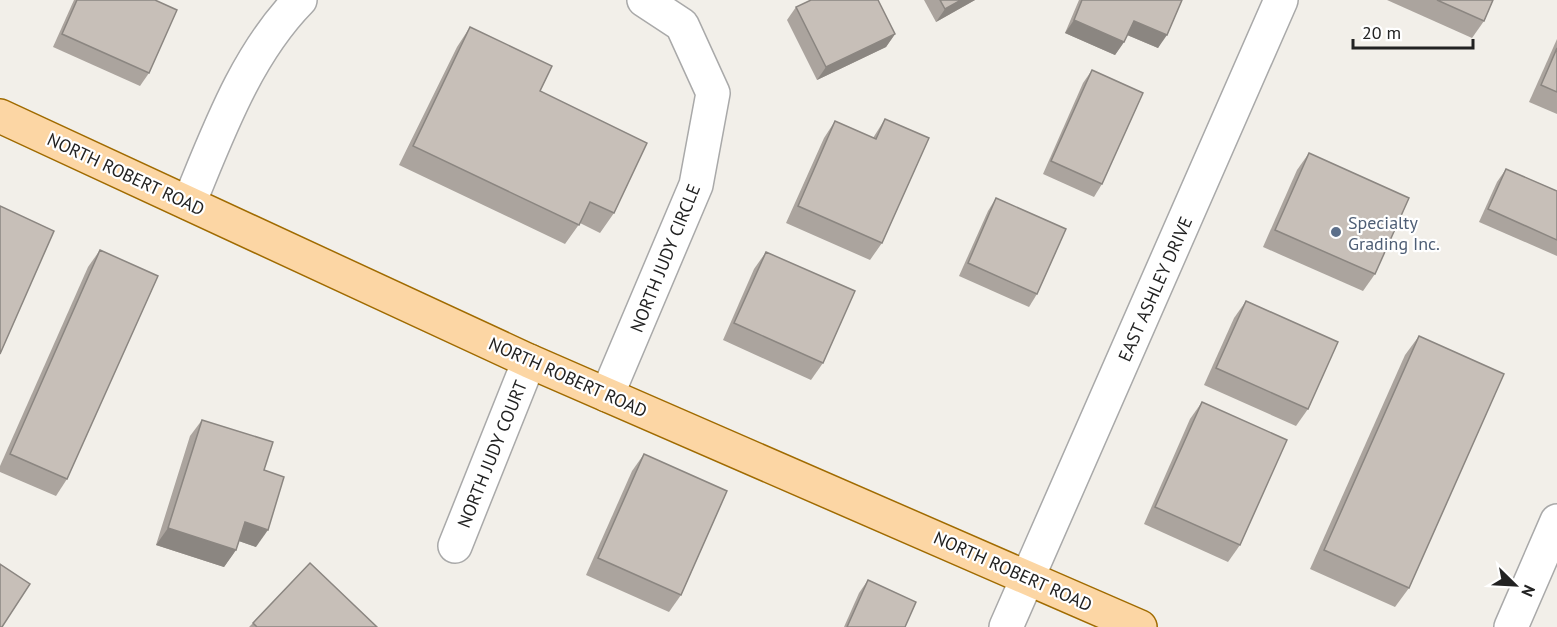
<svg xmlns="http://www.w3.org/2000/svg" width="1557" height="627" font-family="'PT Sans',sans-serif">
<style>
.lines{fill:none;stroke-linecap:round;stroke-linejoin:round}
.minor-casing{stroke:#a9a9a9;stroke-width:36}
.major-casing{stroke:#a06b00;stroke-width:36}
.minor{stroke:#fff;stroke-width:33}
.major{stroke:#fcd6a4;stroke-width:33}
.wall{fill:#aba49e}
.shaded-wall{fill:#8b8681}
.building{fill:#c7bfb8;stroke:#8b8681;stroke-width:1.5}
.service-dot{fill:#5c6f8a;stroke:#fff;stroke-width:2}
.labels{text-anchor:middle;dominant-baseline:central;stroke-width:4.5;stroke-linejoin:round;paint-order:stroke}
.street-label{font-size:18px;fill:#222;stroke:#fff}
.service-label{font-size:18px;fill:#4e5e75;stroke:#fff;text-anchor:start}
</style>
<rect width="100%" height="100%" fill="#f2efe9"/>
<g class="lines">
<defs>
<g id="minor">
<path d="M189,203C218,133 246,55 300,0"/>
<path d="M607,395L696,185L713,93L682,25L644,0"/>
<path d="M455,546L529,361"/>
<path d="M1006,627L1281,0"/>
<path d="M1511,627L1557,521"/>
</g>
<path id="major" d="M0,116L529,361L1140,627"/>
</defs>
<!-- minor casing -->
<use href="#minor" class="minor-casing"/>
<!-- major casing -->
<use href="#major" class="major-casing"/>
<!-- minor -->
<use href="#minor" class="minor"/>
<!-- major -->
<use href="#major" class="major"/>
</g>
<!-- wall -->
<g class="wall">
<path d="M74,0H155L149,73L140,86L53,47Z"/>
<path d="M924,0H975L936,22Z"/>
<path d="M1079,0H1182L1158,48L1127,35L1124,42L1115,55L1065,33Z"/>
<path d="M1387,0H1493L1484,21L1472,38Z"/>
<path d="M796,7L895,34L886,47L817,80L787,20Z"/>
<path d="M470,27L540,91L614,213L600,233L580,223L565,244L399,165L457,47Z"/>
<path d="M1557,39V114L1529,102Z"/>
<path d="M1092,70L1102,184L1094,197L1043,174L1083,83Z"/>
<path d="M885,119L882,243L870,260L786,223L824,138L835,121L873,138Z"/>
<path d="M1309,153L1375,274L1363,291L1263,247L1297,170Z"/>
<path d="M1506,169L1557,191V256L1479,222L1497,182Z"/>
<path d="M996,198L1037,294L1029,307L959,276L988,211Z"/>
<path d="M100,250L67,479L56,496L0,472V466L88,267Z"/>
<path d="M766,252L823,363L811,380L723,340L754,269Z"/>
<path d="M1246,301L1308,409L1296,426L1204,385L1234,318Z"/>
<path d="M1419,336L1409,588L1395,607L1310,569L1405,355Z"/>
<path d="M1202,402L1240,545L1228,562L1144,524L1190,419Z"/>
<path d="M202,420L264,470L256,547L239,541L236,550L224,567L156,545L190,436Z"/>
<path d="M644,454L681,595L669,612L586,575L632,471Z"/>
<path d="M868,580L905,627H844L859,593Z"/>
<path d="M253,623L377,627H249Z"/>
</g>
<!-- shaded-wall -->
<g class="shaded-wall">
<path d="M961,0H975L936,22L945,9Z"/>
<path d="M1074,20L1124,42L1115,55L1065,33Z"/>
<path d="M1134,21L1167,35L1158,48L1125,34Z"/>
<path d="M895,34L886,47L817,80L826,67Z"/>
<path d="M245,522L268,530L256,547L233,539Z"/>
<path d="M168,528L236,550L224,567L156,545Z"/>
</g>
<!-- building -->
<g class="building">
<path d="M77,0H155L177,10L149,73L62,34Z"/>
<path d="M811,0H878L895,34L826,67L796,7Z"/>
<path d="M940,0H961L945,9Z"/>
<path d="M1082,0H1182L1167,35L1134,21L1124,42L1074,20Z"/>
<path d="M1437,0H1493L1484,21Z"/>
<path d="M470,27L552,66L540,91L647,143L614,213L590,202L579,225L413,146Z"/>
<path d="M1557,48V92L1541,85Z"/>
<path d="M1092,70L1143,93L1102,184L1051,161Z"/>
<path d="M885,119L929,138L882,243L798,206L835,121L876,139Z"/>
<path d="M1309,153L1409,198L1375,274L1275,230Z"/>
<path d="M1506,169L1557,191V240L1488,209Z"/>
<path d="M996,198L1066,229L1037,294L968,263Z"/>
<path d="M0,206L54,231L0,354Z"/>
<path d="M100,250L158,276L67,479L10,454Z"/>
<path d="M766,252L855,291L823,363L734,323Z"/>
<path d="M1246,301L1338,342L1308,409L1216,368Z"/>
<path d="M1419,336L1504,374L1409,588L1324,550Z"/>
<path d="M1202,402L1287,440L1240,545L1155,507Z"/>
<path d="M202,420L273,442L264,470L284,477L268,530L245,522L236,550L168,528Z"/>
<path d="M644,454L727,491L681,595L598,558Z"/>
<path d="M310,563L377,627H257L253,623Z"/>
<path d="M0,564L30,584L2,627H0Z"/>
<path d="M868,580L916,602L905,627H847Z"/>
</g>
<!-- markers -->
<circle class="service-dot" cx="1336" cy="232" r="6"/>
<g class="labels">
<!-- street labels -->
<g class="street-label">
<text transform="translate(126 174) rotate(25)">NORTH ROBERT ROAD</text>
<text transform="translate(665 258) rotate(-68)">NORTH JUDY CIRCLE</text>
<text transform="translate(1155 289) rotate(-66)">EAST ASHLEY DRIVE</text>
<text transform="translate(568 377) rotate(24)">NORTH ROBERT ROAD</text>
<text transform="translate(492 454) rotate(-68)">NORTH JUDY COURT</text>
<text transform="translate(1013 571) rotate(24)">NORTH ROBERT ROAD</text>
</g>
<!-- service labels -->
<g class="service-label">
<text x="1348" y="222">Specialty<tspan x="1348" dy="21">Grading Inc.</tspan></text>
</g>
</g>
<!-- north arrow -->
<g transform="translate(1515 585) rotate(114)" stroke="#ffffff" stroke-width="4.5" paint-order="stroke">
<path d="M0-4.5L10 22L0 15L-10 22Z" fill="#222222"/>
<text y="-9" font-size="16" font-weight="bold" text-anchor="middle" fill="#222222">N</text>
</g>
<!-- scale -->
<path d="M1353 39v9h120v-9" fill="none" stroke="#222222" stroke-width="3"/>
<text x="1362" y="39" font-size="18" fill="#222222" stroke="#ffffff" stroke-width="4.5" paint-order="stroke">20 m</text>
</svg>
